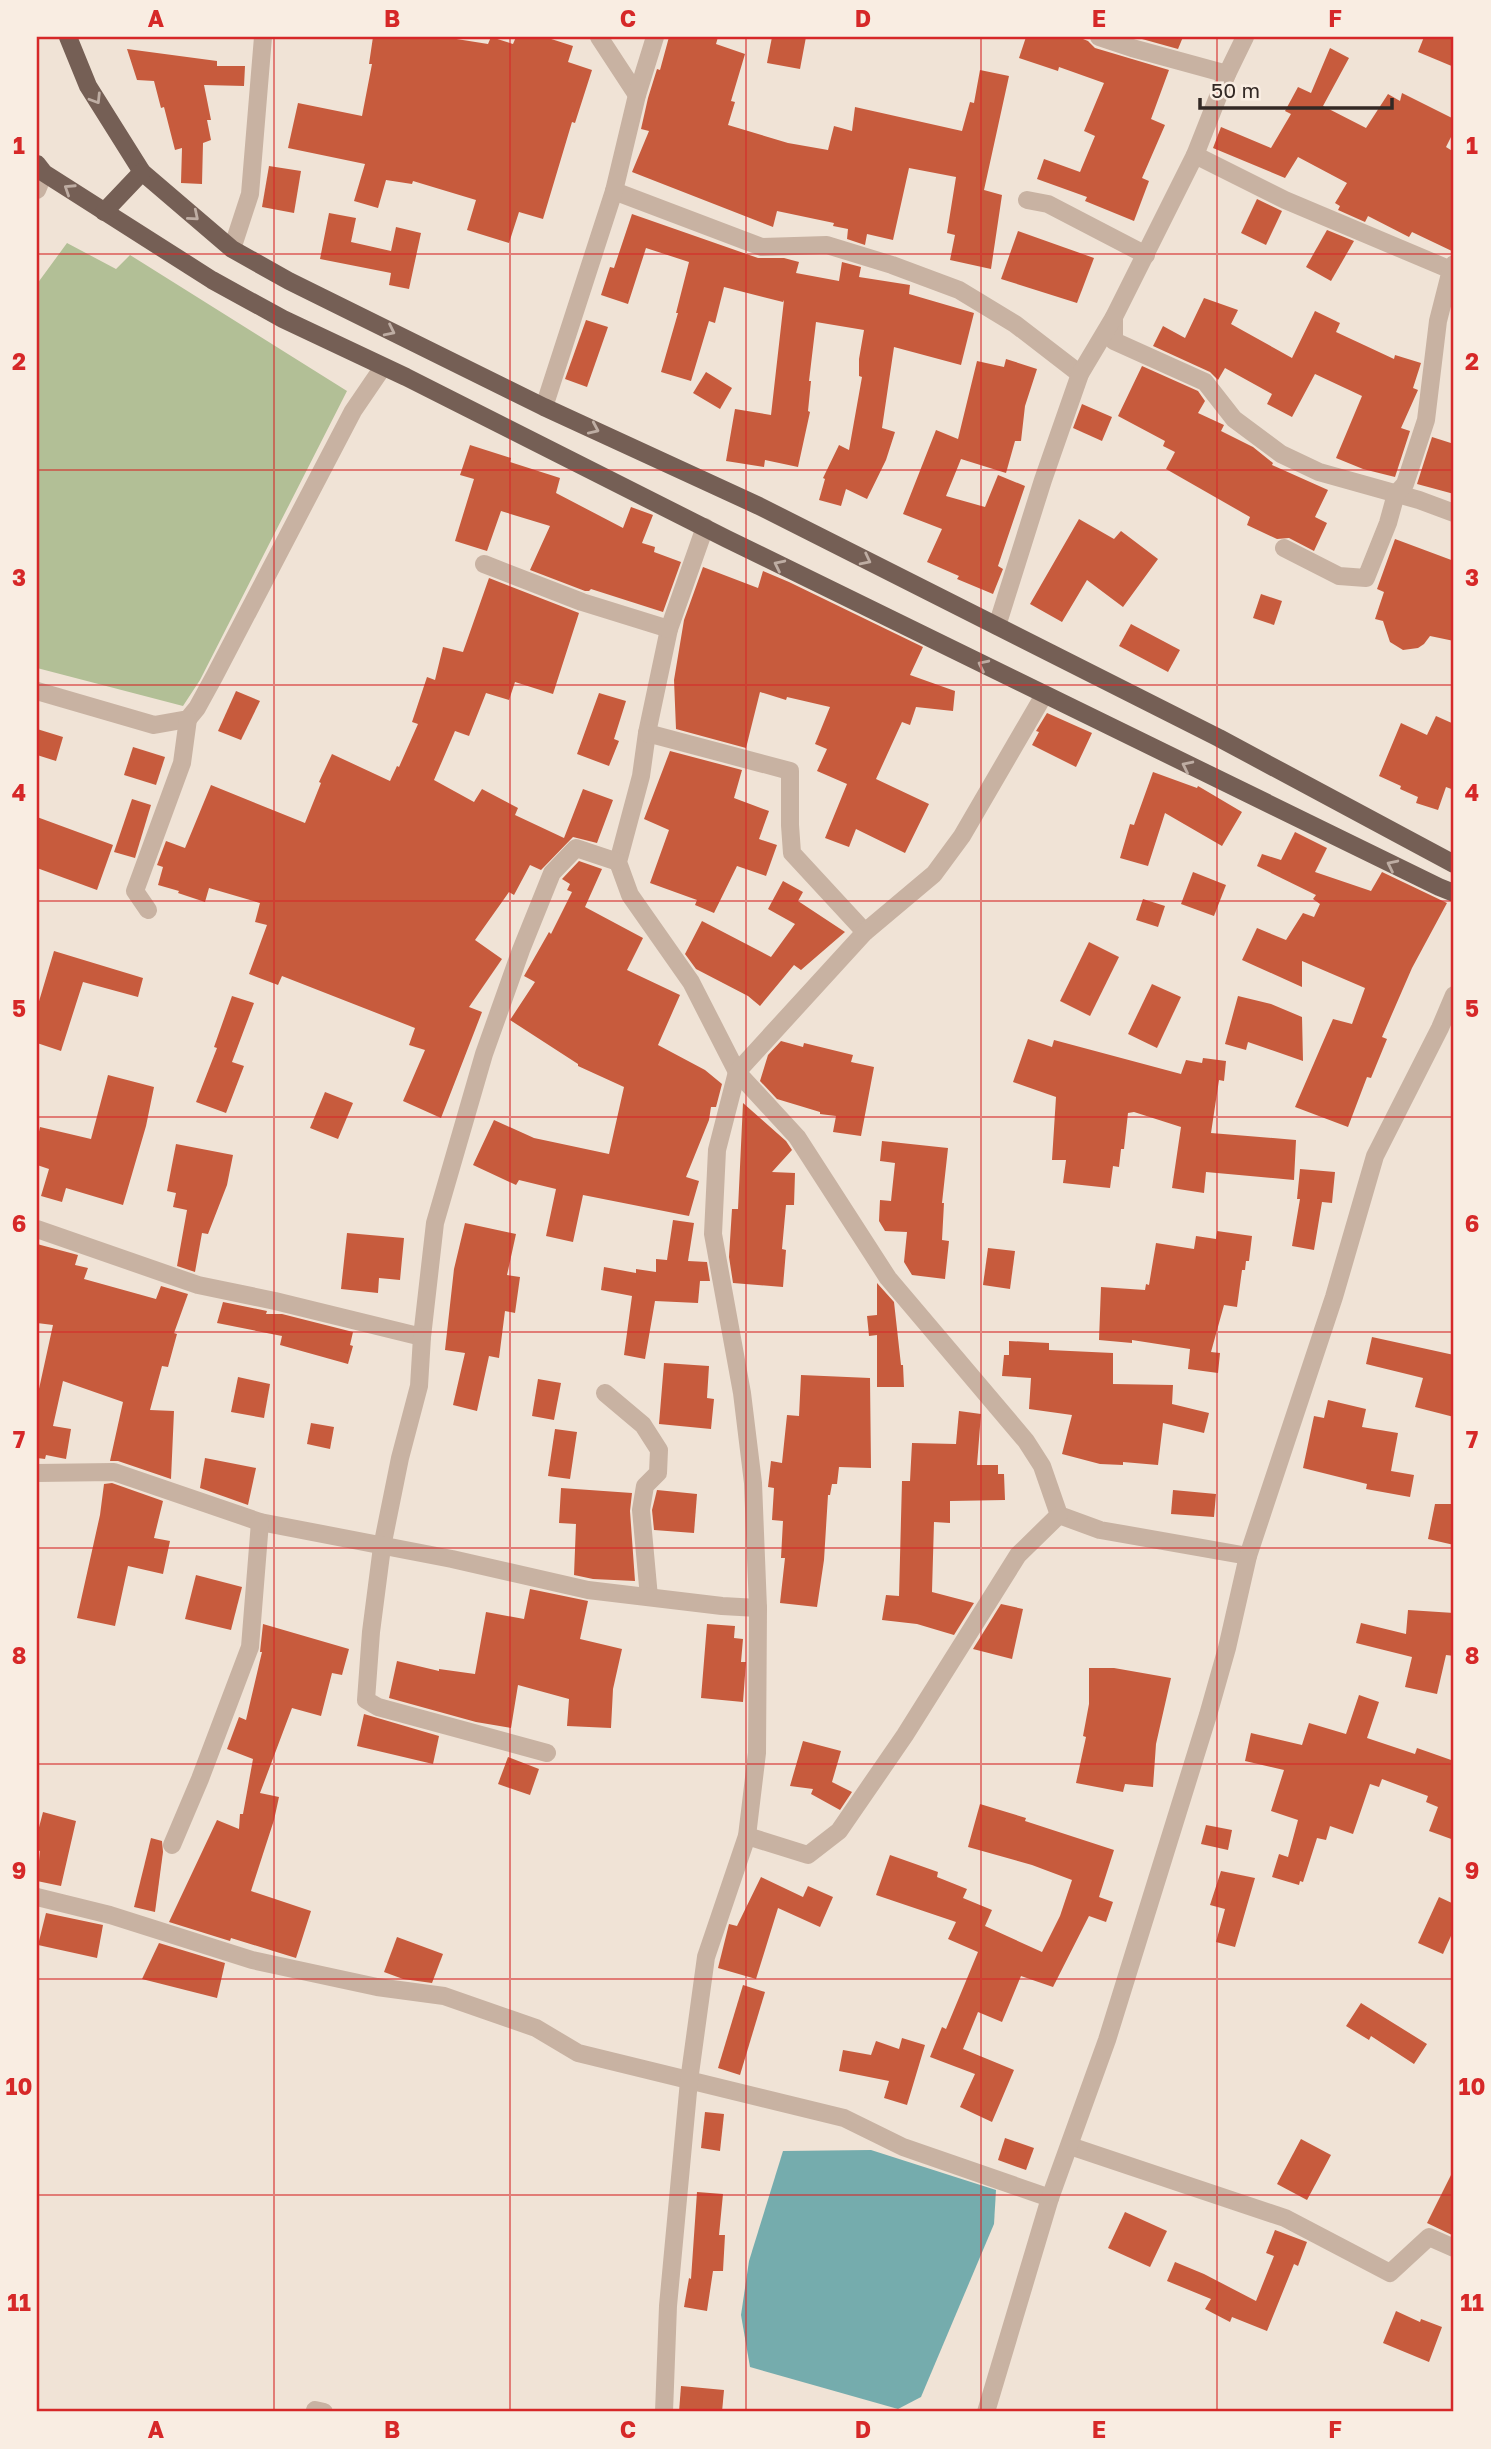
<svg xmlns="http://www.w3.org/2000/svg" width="1491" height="2449" font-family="'Golos Text',sans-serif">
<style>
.green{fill:#b2bf96}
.water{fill:#75acad}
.building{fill:#c75b3d}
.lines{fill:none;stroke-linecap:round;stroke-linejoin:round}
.street{stroke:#c8b2a2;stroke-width:18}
.primary{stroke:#755f55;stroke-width:18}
.oneway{stroke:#beada3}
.grid{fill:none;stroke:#d62828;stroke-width:2;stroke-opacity:0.55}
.neatline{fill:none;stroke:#d62828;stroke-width:2.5}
.grid-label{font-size:23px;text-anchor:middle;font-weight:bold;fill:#d62828}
</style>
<rect width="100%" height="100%" fill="#f0e3d6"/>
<!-- green -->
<path class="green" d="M67,243L116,269L130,255L347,391L200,680L183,706L37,668V284Z"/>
<!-- water -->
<path class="water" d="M871,2150L996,2190L994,2224L921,2397L898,2409L750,2367L741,2315L749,2261L783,2151Z"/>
<!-- building -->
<g class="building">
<path d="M373,37H444L488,44L491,37L513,44L516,37H545L573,46L568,62L592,70L575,123L572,122L543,219L519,212L509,243L467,230L476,200L413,181L412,184L386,180L378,208L354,201L365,164L288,148L298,103L362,116L372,64H369Z"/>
<path d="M669,37H718L716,44L745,54L731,101L735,102L728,125L788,143L828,150L834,126L852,131L855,107L962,131L970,102L974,103L980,70L1009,76L984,190L1002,195L991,269L950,260L955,235L947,233L956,177L909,168L893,240L867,234L865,245L847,239L848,229L833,226L834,223L777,211L773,227L632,172L649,131L641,129L648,98L657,69L660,70Z"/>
<path d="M772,37H806L800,69L767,63Z"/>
<path d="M1026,37H1078L1088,41L1095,48L1169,70L1151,119L1165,125L1142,178L1149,181L1134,221L1085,201L1087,197L1037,179L1044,159L1080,172L1095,136L1084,131L1104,83L1059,67L1058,71L1019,58Z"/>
<path d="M1142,37H1183L1178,49L1142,39Z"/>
<path d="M1424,37H1454V67L1418,52Z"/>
<path d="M1330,48L1349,58L1323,106L1366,128L1388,94L1400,101L1402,93L1454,119V131L1446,147L1454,152V252L1412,232L1409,237L1368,216L1365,222L1338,210L1340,206L1335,203L1347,183L1298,157L1285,178L1213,148L1221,127L1271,148L1291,114L1285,111L1298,87L1311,93Z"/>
<path d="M127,49L217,61V66H245L244,86L204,85L211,120H207L211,140L203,143L202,184L181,183L182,148L175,150L164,107L161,108L154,81L137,80Z"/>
<path d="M269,166L301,171L294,213L262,207Z"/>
<path d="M1257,199L1282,211L1266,245L1241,233Z"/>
<path d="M329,213L356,218L351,242L391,251L396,227L421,233L409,289L389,285L391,273L320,259Z"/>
<path d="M632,214L758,258H784L799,262L796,273L839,281L842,262L861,267L859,277L910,285L909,294L974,313L961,365L894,347L882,428L895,432L886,460L867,499L846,489L841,506L819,500L825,479L823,478L839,445L849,450L862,377L859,376V359L864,330L816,322L809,381H811L808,411L810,412L798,467L765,460L764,467L726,461L735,409L771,415L784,300L783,302L724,287L715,323L709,321L691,381L661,372L678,313H676L689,262L646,248L628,304L601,295L610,267L614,268Z"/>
<path d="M1327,230L1354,241L1331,281L1306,267Z"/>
<path d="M1018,231L1094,258L1077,303L1001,279Z"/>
<path d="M1204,298L1238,310L1231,324L1292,358L1315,311L1340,323L1336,332L1394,359L1395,355L1421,363L1413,388L1418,390L1401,428L1410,431L1395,477L1363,469L1336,458L1362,396L1315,374L1292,417L1267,404L1272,394L1225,368L1218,380L1210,372L1153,346L1163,326L1185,338Z"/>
<path d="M586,320L608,327L587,387L565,379Z"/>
<path d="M1006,359L1037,369L1025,406L1021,441H1015L1006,473L961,459L946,496L985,507L998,475L1025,486L998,566L1003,569L993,594L957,579L959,576L927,562L942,529L903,514L936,430L958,439L977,361L1004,367Z"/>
<path d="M1142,366L1198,391L1205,401L1198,413L1224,425L1221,431L1253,447L1273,463L1272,465L1328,490L1315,517L1327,523L1314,551L1289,538L1277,539L1247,525L1250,517L1166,469L1175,452L1163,446L1165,441L1118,416Z"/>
<path d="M706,372L732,388L720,409L693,393Z"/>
<path d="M1082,404L1112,417L1102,441L1073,428Z"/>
<path d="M1432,437L1454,444V494L1417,484Z"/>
<path d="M470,445L511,458L510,462L560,478L556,493L623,528L631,507L653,515L642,543L655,547L654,552L681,562L663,612L591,589L589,591H585L530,570L550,526L501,511L487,551L455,541L474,479L460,475Z"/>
<path d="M1079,519L1114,539L1121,531L1158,559L1123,607L1087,580L1062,622L1030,604Z"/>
<path d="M1395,539L1454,561V641L1430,636L1424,644L1418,648L1403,650L1390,642L1383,621L1375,619L1384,592L1377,589Z"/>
<path d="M703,567L758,588L763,571L789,582L923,647L910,675L955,691L953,711L916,707L910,725L902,722L876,779L929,804L905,853L856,829L849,847L825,838L847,784L817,771L827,749L815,744L830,707L787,697L786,700L760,692L746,748L676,729L674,680L684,620Z"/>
<path d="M489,578L579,613L553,694L515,682L509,700L486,693L469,736L455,731L434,780L474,802L482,789L518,808L515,815L564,838L583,789L613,800L597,843L573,837L541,870L530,865L514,895L509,892L475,940L502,959L469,1007L482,1012L441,1118L403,1101L425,1050L409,1045L415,1028L282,976L278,985L249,974L267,925L255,922L260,903L209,888L205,902L178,893L179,891L158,885L163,867L157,865L166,841L185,848L211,785L305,823L321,783L319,782L332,754L390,781L397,766L399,767L418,724L412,722L427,677L435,680L443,647L463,652Z"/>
<path d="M1261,594L1282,601L1274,625L1253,618Z"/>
<path d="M1131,624L1180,650L1168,672L1119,646Z"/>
<path d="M236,691L260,701L241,740L218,731Z"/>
<path d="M599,693L626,701L614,739L619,741L609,766L577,754Z"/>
<path d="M1047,713L1092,733L1076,767L1032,745L1039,732L1036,731Z"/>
<path d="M1436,716L1454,724V790L1446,787L1438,810L1416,803L1418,797L1400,789L1401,786L1379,776L1401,723L1427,735Z"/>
<path d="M37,729L63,737L56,761L37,755Z"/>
<path d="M133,747L165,757L156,785L124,775Z"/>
<path d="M670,751L742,770L734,798L769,811L759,839L777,845L766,876L737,866L714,913L695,905L697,900L650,883L669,830L644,819Z"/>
<path d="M1153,772L1197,788L1198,786L1242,812L1222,846L1165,813L1148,866L1120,858L1130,824L1134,825Z"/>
<path d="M132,799L151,805L135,858L114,852Z"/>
<path d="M37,817L113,845L97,890L37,868Z"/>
<path d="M1295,832L1327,848L1315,872L1371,891L1382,872L1447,903L1412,968L1382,1037L1387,1039L1371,1078L1367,1077L1348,1127L1295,1107L1333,1019L1352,1024L1365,988L1302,961V987L1242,960L1257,928L1286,940L1303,913L1314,917L1320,904L1313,899L1316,895L1257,866L1262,854L1281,860Z"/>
<path d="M579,861L602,869L585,907L643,938L627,970L680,995L658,1045L705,1070L722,1084L716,1107H711L709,1120L686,1177L699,1181L689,1216L583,1195L573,1242L546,1236L556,1189L519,1180L516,1185L473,1165L494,1120L534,1138L609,1154L624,1087L578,1066V1064L510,1020L535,982L524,976L549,932L551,934L572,892L567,890L570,884L562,879Z"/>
<path d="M1193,872L1226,885L1214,916L1181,904Z"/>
<path d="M783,881L803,892L798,901L845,932L801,970L794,965L760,1006L748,996L696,969L685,954L702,921L771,957L795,924L768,909Z"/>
<path d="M1143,899L1165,906L1158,927L1136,920Z"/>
<path d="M1089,942L1119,957L1090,1016L1060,1001Z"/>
<path d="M54,951L143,978L138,997L83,982L61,1051L37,1043V1008Z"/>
<path d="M1152,984L1181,997L1157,1048L1128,1034Z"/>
<path d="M232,996L254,1003L232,1062L244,1066L226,1113L196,1102L217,1048L214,1047Z"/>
<path d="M1238,996L1271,1004L1302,1017L1303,1061L1248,1042L1246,1050L1225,1044Z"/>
<path d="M1028,1039L1052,1047L1054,1040L1181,1074L1186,1060L1202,1063L1203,1058L1226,1061L1224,1081L1219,1080L1211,1133L1296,1140L1294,1180L1206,1172L1204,1193L1172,1188L1181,1127L1134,1112L1128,1113L1124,1149H1121L1119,1167L1113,1166L1110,1188L1063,1183L1066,1160H1052L1056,1097L1013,1082Z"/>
<path d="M781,1041L803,1047L804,1043L853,1055L851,1062L874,1067L861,1136L833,1132L836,1116L820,1114V1112L777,1099L760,1081L768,1055Z"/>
<path d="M108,1075L154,1087L146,1126L123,1205L66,1188L62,1202L41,1196L49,1169L37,1165V1141L40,1127L91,1139Z"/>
<path d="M325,1092L353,1103L338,1139L310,1128Z"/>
<path d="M743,1103L786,1141L792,1150L772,1172L795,1173L794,1205H786L782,1249L786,1250L783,1287L733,1283L729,1257L732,1209H738Z"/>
<path d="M882,1141L948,1148L942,1203H944L942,1240L949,1241L945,1279L912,1275L904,1262L907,1232L885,1231L879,1221L880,1200L891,1201L895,1163L880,1161Z"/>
<path d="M176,1144L233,1155L227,1185L208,1234L202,1233L195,1272L177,1266L187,1210L173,1207L176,1193L167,1191Z"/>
<path d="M1300,1169L1335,1172L1332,1203L1322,1202L1314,1250L1292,1246L1300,1199H1297Z"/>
<path d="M673,1220L694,1223L688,1261L707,1262L710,1281H700L698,1303L655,1301L645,1359L624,1355L632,1296L601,1290L604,1267L636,1273V1269L656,1272V1259L667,1260Z"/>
<path d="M465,1223L516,1234L507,1275L520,1277L515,1313L505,1311L499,1358L489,1356L477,1411L453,1405L465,1353L445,1350L454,1269Z"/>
<path d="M1217,1231L1252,1236L1249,1261H1246L1245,1270H1242L1237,1307L1224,1305L1211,1352L1220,1353L1218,1373L1188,1369L1190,1349L1132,1340V1343L1099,1340L1101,1287L1145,1290L1146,1284L1149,1285L1156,1243L1194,1249L1196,1236L1216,1239Z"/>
<path d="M347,1233L404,1238L400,1280L379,1278L378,1293L341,1289Z"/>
<path d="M37,1244L78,1255L75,1265L88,1268L84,1279L156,1299L161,1286L188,1294L174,1333L177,1334L168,1367L162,1366L150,1410L174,1411L171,1479L118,1461H110L123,1402L63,1381L53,1426L71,1429L66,1459L46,1455L45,1459L37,1458V1398L53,1325L37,1323Z"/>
<path d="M988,1248L1015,1251L1010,1289L983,1285Z"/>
<path d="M877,1283L894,1302L901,1365H903L904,1387H877V1335L869,1336L867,1316L877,1315Z"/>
<path d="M223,1302L267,1311L266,1314H282L353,1332L350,1345L353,1346L348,1364L280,1345L282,1336L217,1323Z"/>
<path d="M1372,1337L1454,1355V1417L1415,1407L1423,1378L1366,1364Z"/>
<path d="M1009,1341L1049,1343V1350L1113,1353V1384L1173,1385L1172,1404L1209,1413L1204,1433L1163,1423L1158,1465L1123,1462V1465L1100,1464L1062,1454L1072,1415L1029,1409L1031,1378L1002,1376L1004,1355H1009Z"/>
<path d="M664,1363L709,1366L707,1398L714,1399L711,1429L659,1424Z"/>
<path d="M801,1375L870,1378L871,1468L839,1467L837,1484H832L830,1495H828L824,1560L817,1607L780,1603L785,1558H781L783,1521L772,1520L774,1488L768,1487L771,1461L782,1463L787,1415L799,1416Z"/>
<path d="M238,1377L270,1384L264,1418L231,1412Z"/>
<path d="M538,1379L561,1383L554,1420L532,1416Z"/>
<path d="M1328,1400L1366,1409L1362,1427L1398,1433L1391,1471L1414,1475L1410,1497L1366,1489L1367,1484L1303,1468L1314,1416L1324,1418Z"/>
<path d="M959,1411L981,1414L977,1465H998V1474H1004L1005,1500L950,1501V1523L934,1522L932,1592L974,1603L954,1635L917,1624L882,1620L886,1595L899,1596L902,1481H910L912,1443L956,1444Z"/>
<path d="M311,1423L334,1427L330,1449L307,1444Z"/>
<path d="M555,1429L577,1432L570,1479L548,1476Z"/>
<path d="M205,1458L256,1468L248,1505L200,1488Z"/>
<path d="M112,1483L163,1501L154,1538L170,1541L163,1574L128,1566L115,1626L77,1618L100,1515L104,1484Z"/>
<path d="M561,1488L632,1493L630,1511L635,1581L593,1579L574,1575L576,1524L559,1523Z"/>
<path d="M657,1490L697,1494L694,1533L654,1530L652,1510Z"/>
<path d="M1173,1490L1216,1494L1214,1517L1171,1514Z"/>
<path d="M1435,1504H1454V1545L1428,1539Z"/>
<path d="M196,1575L242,1587L231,1630L185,1619Z"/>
<path d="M530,1589L588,1601L580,1639L622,1649L613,1689L611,1728L567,1726L569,1699L518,1685L511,1728L476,1722L389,1698L397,1661L439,1671V1669L475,1674L486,1612L524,1619Z"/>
<path d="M1001,1604L1023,1609L1012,1659L973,1649Z"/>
<path d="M1408,1610L1454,1613V1656L1446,1655L1437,1694L1405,1687L1412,1657L1356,1643L1361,1623L1406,1634Z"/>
<path d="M263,1624L349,1649L342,1675L332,1673L321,1716L292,1708L260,1793L279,1797L274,1820L251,1891L311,1911L296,1958L231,1938L230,1941L169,1922L217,1820L239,1829L240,1814H243L253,1759L227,1749L239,1717L246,1720L262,1652H260Z"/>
<path d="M707,1624L735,1626L734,1638L743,1639L741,1662H746L743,1702L701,1698Z"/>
<path d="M1089,1668H1114L1171,1678L1156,1744L1153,1787L1125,1784L1123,1792L1076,1783L1086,1737L1083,1736L1089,1704Z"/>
<path d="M1359,1695L1379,1702L1367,1738L1415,1754L1417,1748L1454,1761V1840L1429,1831L1438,1807L1426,1802L1428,1796L1382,1779L1379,1787L1370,1784L1353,1834L1330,1826L1326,1840L1317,1838L1303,1882L1300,1881L1299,1885L1272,1877L1279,1854L1288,1857L1298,1820L1271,1811L1284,1770L1245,1761L1251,1733L1302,1745L1309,1723L1346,1734Z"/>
<path d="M364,1714L439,1736L433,1764L357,1746Z"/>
<path d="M803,1741L841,1751L832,1782L852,1792L840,1810L811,1794L813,1789L790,1786Z"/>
<path d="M508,1757L539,1769L530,1795L498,1784Z"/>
<path d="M980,1804L1026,1818L1025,1821L1114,1850L1099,1897L1113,1902L1106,1922L1089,1916L1053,1987L1021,1976L1002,2022L978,2012L963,2049L1014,2070L992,2122L960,2107L975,2074L930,2057L942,2027L946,2029L978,1952L948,1939L956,1922L876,1895L890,1855L938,1872L937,1877L967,1889L963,1898L992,1910L985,1926L1042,1952L1060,1916L1072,1880L1032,1865L968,1847Z"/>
<path d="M43,1812L76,1821L61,1886L37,1881L40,1851L37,1850V1835Z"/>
<path d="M1206,1825L1232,1830L1228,1850L1201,1844Z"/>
<path d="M151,1838L162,1841L163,1852L155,1912L134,1907Z"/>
<path d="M1221,1871L1255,1878L1235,1947L1216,1942L1225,1909L1210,1905Z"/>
<path d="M761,1877L803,1897L808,1886L833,1897L820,1927L778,1908L756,1979L718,1968L729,1924L737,1926Z"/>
<path d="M1439,1897L1454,1904V1929L1443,1954L1418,1943Z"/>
<path d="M46,1913L103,1925L97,1958L38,1945Z"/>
<path d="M397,1937L443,1954L432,1983L403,1979L384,1972Z"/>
<path d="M159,1943L225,1963L217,1998L142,1979Z"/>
<path d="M743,1985L765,1992L740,2075L718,2068Z"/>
<path d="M1361,2003L1427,2044L1414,2064L1371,2036L1369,2040L1346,2026Z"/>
<path d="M902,2038L925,2045L907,2105L884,2098L889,2081L839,2071L843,2050L871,2055L876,2041L899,2049Z"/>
<path d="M705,2112L724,2114L720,2151L701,2148Z"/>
<path d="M1005,2138L1034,2148L1026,2170L998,2160Z"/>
<path d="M1301,2139L1331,2155L1307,2200L1277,2184Z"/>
<path d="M1454,2169V2236L1427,2223Z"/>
<path d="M697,2192L723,2194L719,2235H725L723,2271H713L707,2311L684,2307L689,2278L691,2279Z"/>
<path d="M1125,2212L1167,2231L1150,2267L1108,2248Z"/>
<path d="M1275,2230L1307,2242L1298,2266L1294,2264L1267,2331L1232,2317L1230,2322L1205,2309L1211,2299L1167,2281L1175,2262L1204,2274L1256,2301L1274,2256L1266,2253Z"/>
<path d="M1396,2311L1420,2322L1421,2319L1442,2327L1429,2362L1383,2343Z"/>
<path d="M681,2386L724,2390L722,2412H679Z"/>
</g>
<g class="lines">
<!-- street -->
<g class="street">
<path d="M599,37L637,95"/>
<path d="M1099,37L1132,48L1227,74"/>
<path d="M1195,155L1285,200L1451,270"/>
<path d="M37,190L44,173"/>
<path d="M614,191L762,247L827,245L892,265L959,290L1015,324L1080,374"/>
<path d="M1027,200L1048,204L1146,255"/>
<path d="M232,249L250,194L263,37"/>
<path d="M1114,317V341L1205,382L1234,419L1281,454L1319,472L1419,500L1454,513"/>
<path d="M544,407L614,191L637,95L655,37"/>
<path d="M705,527L669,629L647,733L641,776L618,862L630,895L691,982L737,1072L797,1137L888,1278L1026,1441L1042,1466L1059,1515L1100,1530L1248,1556"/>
<path d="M1284,548L1339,576L1366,578L1388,523L1396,494L1405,484L1426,420L1438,321L1451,270L1454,264"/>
<path d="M484,564L582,602L669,629"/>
<path d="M997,626L1043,480L1080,374L1114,317L1195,155L1227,74L1245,37"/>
<path d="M37,691L154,725L188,719L197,708L214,677L353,411L383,367"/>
<path d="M647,733L790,771V825L792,853L865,932"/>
<path d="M148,910L135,891L182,763L188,719"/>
<path d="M37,1229L198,1285L275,1301L422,1337L435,1223L484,1054L521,950L552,873L576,848L618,862"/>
<path d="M422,1337L419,1386L400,1458L382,1547L371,1632L366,1700L378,1707L547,1753"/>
<path d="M605,1393L643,1425L659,1450L658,1473L645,1486L641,1510L649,1597"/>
<path d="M37,1473L114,1472L260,1522L452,1559L588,1590L722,1606L758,1608"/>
<path d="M747,1836L808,1855L839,1831L905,1735L1018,1555L1059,1515"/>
<path d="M172,1845L200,1779L250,1647L260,1522"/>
<path d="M37,1897L110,1915L252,1960L377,1987L444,1996L536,2028L578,2053L844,2118L903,2147L1050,2198"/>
<path d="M1070,2146L1285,2218L1390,2273L1429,2237L1454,2248"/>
<path d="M315,2410L324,2412"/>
<path d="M664,2412L668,2306L689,2081L706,1957L747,1836L757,1753L758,1608L753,1483L742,1393L713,1234L717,1150L737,1072L865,932L934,874L962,836L1044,695"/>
<path d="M986,2412L1050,2198L1107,2040L1208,1715L1227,1648L1248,1556L1334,1297L1375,1156L1440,1028L1454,995"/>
</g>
<!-- primary -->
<g class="primary">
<path d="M68,37L88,86L142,172L232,249L289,281L544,407L759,506L1219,738L1454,864"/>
<path d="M37,164L44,173L212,280L283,319L406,377L727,539L1439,887L1454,893"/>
<path d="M104,212L142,172"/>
</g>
</g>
<!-- one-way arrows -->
<defs><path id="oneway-chevron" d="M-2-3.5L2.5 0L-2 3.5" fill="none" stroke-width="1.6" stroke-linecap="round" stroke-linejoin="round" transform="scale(1.75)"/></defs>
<g class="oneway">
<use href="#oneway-chevron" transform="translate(96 99) rotate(58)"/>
<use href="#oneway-chevron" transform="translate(69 189) rotate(-147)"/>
<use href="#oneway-chevron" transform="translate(194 216) rotate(40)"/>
<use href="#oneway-chevron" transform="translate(390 331) rotate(26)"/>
<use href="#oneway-chevron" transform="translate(594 429) rotate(24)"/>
<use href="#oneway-chevron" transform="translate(866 560) rotate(27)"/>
<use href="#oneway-chevron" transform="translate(779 565) rotate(-154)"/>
<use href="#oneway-chevron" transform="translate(983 665) rotate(-154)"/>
<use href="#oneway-chevron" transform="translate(1187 766) rotate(-154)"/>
<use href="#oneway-chevron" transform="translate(1392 865) rotate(-154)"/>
</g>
<!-- grid -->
<path class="grid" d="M274,37V2412M510,37V2412M746,37V2412M981,37V2412M1217,37V2412M37,254H1454M37,470H1454M37,685H1454M37,901H1454M37,1117H1454M37,1332H1454M37,1548H1454M37,1764H1454M37,1979H1454M37,2195H1454"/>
<!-- border -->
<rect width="1491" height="2449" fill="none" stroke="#f9ede2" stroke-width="77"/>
<!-- scale -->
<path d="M1200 98v10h192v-10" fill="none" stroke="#332925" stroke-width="3.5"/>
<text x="1211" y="98" font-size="21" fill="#332925" stroke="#f9ede2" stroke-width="5" paint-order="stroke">50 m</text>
<rect x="38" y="38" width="1414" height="2372" class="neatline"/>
<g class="grid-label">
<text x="156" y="27">A</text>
<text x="392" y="27">B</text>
<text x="628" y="27">C</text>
<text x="863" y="27">D</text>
<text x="1099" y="27">E</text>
<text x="1335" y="27">F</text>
<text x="19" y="154">1</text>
<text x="1472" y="154">1</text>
<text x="19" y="370">2</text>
<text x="1472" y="370">2</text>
<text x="19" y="586">3</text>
<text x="1472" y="586">3</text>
<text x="19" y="801">4</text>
<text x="1472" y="801">4</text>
<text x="19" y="1017">5</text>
<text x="1472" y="1017">5</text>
<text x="19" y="1232">6</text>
<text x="1472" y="1232">6</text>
<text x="19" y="1448">7</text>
<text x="1472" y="1448">7</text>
<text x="19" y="1664">8</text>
<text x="1472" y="1664">8</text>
<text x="19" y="1879">9</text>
<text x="1472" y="1879">9</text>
<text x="19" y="2095">10</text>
<text x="1472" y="2095">10</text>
<text x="19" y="2311">11</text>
<text x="1472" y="2311">11</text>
<text x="156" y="2438">A</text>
<text x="392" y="2438">B</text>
<text x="628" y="2438">C</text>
<text x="863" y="2438">D</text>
<text x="1099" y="2438">E</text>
<text x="1335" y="2438">F</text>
</g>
</svg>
